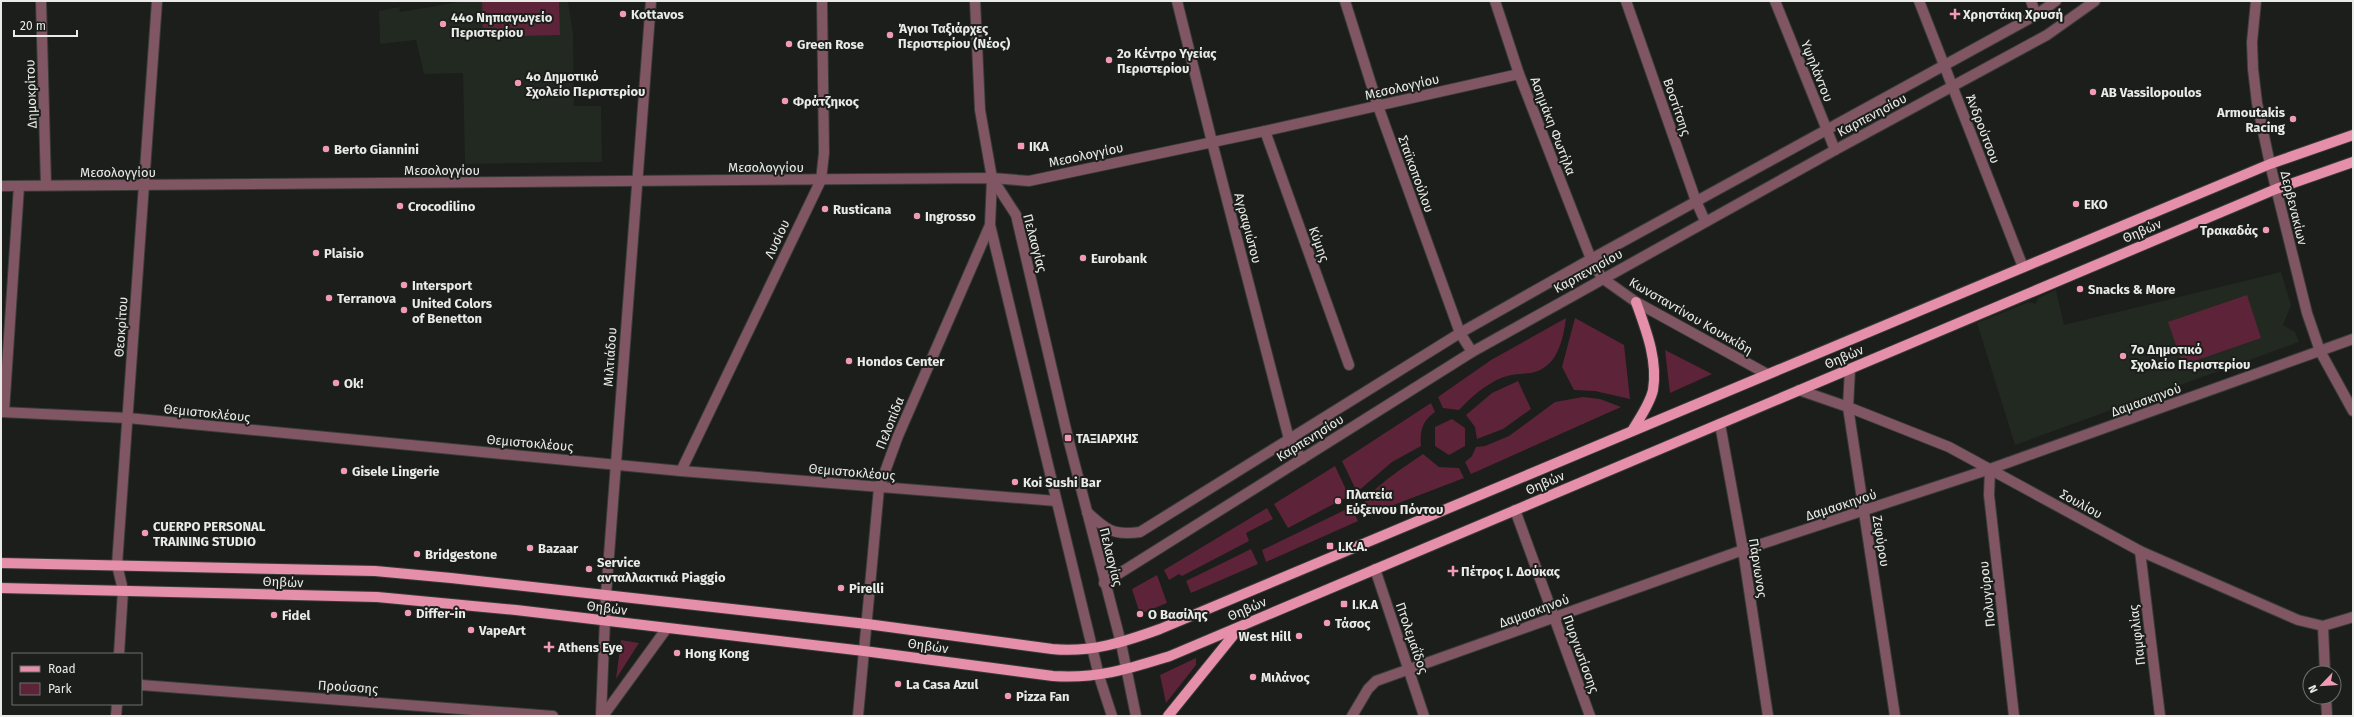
<svg xmlns="http://www.w3.org/2000/svg" width="2354" height="717" font-family="'Fira Sans',sans-serif">
<style>
.built{fill:#222920}
.green{fill:#5d2339}
.lines{fill:none;stroke-linecap:round;stroke-linejoin:round}
.minor-casing{stroke:#383b37;stroke-width:12}
.major-casing{stroke:#383b37;stroke-width:12}
.minor{stroke:#805664;stroke-width:10}
.major{stroke:#e68fab;stroke-width:10}
.poi-dot{fill:#f09ab6;stroke:#1b1e1a;stroke-width:1.5}
.labels{text-anchor:middle;dominant-baseline:central;stroke-width:4;stroke-linejoin:round;paint-order:stroke}
.poi-label{font-size:13px;font-weight:bold;fill:#e9ebe8;stroke:#1b1e1a;text-anchor:start}
.street-label{font-size:13px;fill:#e9ebe8;stroke:#1b1e1a}
</style>
<rect width="100%" height="100%" fill="#1b1e1a"/>
<!-- built -->
<g class="built">
<path d="M465,1H568L573,34L574,106H601L602,162L465,164L463,73L424,74L416,40L380,44L379,11L399,7L400,12Z"/>
<path d="M2281,272L2291,305L2283,325L2295,332L2299,342L2015,445L1977,323L2029,302L2036,304L2038,298L2056,290L2064,325Z"/>
</g>
<!-- green -->
<g class="green">
<path d="M482,1H559L560,35L483,37Z"/>
<path d="M2247,295L2261,338L2183,365L2168,322Z"/>
<path d="M1566,318C1563,341 1557,368 1531,373C1520,374 1511,374 1501,378C1485,385 1471,397 1459,410L1443,408L1438,397L1491,360Z"/>
<path d="M1575,318L1624,345L1630,399L1595,391L1574,390L1562,367Z"/>
<path d="M1665,350L1712,374L1670,393Z"/>
<path d="M1518,381L1531,409L1503,429L1477,439L1475,427L1466,415L1492,393Z"/>
<path d="M1583,397L1600,399L1621,407L1471,474L1465,462L1472,456L1476,447L1485,446L1509,436L1555,402Z"/>
<path d="M1431,403L1435,412C1422,421 1420,431 1421,446L1392,462L1357,492L1342,461Z"/>
<path d="M1452,419L1465,428V446L1449,455L1435,446V427Z"/>
<path d="M1423,454L1439,467L1459,468L1464,478L1365,516L1362,510C1364,491 1408,465 1423,454Z"/>
<path d="M1335,466L1349,496L1288,528L1274,504Z"/>
<path d="M1351,507L1358,521L1266,562L1262,550Z"/>
<path d="M1267,508L1273,519L1246,533L1249,541L1182,576L1179,574L1169,580L1164,570Z"/>
<path d="M1251,549L1258,564L1191,593L1186,581Z"/>
<path d="M1157,575L1167,603L1140,614L1132,589Z"/>
<path d="M621,640L639,643L616,679Z"/>
<path d="M1196,658V665L1166,703L1160,675Z"/>
</g>
<g class="lines">
<defs>
<g id="minor">
<path d="M41,1L46,185"/>
<path d="M975,1L980,110L992,178L990,225L1099,676L1112,716"/>
<path d="M1177,1L1212,142L1289,439L1302,459"/>
<path d="M1345,1L1378,106L1460,333L1472,352"/>
<path d="M1495,1L1519,74L1591,259L1602,278L1636,302L1767,374"/>
<path d="M1626,1L1696,201L1705,221"/>
<path d="M1775,1L1835,150"/>
<path d="M1919,1L2023,267"/>
<path d="M2031,1L2036,15"/>
<path d="M2256,1L2252,42L2253,69L2257,103L2270,164L2307,313L2320,351L2353,411"/>
<path d="M1265,131L1349,365"/>
<path d="M992,178L1016,215L1068,438L1121,643L1136,716"/>
<path d="M1,186L992,178L1029,181L1265,131L1519,74"/>
<path d="M1850,369L1848,407L1895,716"/>
<path d="M1799,390L1848,407L1949,447L2140,551L2298,620L2323,626L2353,617"/>
<path d="M1,412L128,418L681,471L1056,501"/>
<path d="M4,412L19,186"/>
<path d="M1720,424L1743,550L1768,716"/>
<path d="M1990,469L1989,495L2014,716"/>
<path d="M681,471L821,180L824,153L822,1"/>
<path d="M1515,510L1590,716"/>
<path d="M1087,512C1105,529 1113,536 1140,532L1460,333L1591,259L2036,15L2056,1"/>
<path d="M2140,551L2160,716"/>
<path d="M1375,569L1424,716"/>
<path d="M1104,583L1472,352L1835,150L2047,35L2095,1"/>
<path d="M2323,626L2325,673"/>
<path d="M119,654L123,590L117,565L157,1"/>
<path d="M141,685L553,716"/>
<path d="M2326,697L2327,716"/>
<path d="M116,716L117,704"/>
<path d="M601,716L606,595L651,1"/>
<path d="M603,716L667,628"/>
<path d="M858,716L879,488L898,436L990,225"/>
<path d="M1352,716L1368,689L1376,681L1743,550L1990,469L2353,339"/>
</g>
<g id="major">
<path d="M1632,431C1639,419 1650,404 1653,390C1658,360 1646,330 1636,302"/>
<path d="M1,563L375,571L451,578L867,624L1052,649C1091,653 1124,642 1160,629L2270,164L2353,135"/>
<path d="M1,588L377,597L516,610L864,651L1053,676C1098,679 1128,669 1170,656L2276,189L2353,162"/>
<path d="M1168,716L1240,627"/>
</g>
</defs>
<!-- minor casing -->
<use href="#minor" class="minor-casing"/>
<!-- major casing -->
<use href="#major" class="major-casing"/>
<!-- minor -->
<use href="#minor" class="minor"/>
<!-- major -->
<use href="#major" class="major"/>
</g>
<!-- markers -->
<g class="poi-dot">
<circle cx="623" cy="14" r="4"/>
<path d="M1953 8h4v4h4v4h-4v4h-4v-4h-4v-4h4z"/>
<circle cx="443" cy="24" r="4"/>
<circle cx="890" cy="35" r="4"/>
<circle cx="789" cy="44" r="4"/>
<circle cx="1109" cy="60" r="4"/>
<circle cx="518" cy="83" r="4"/>
<circle cx="2093" cy="92" r="4"/>
<circle cx="785" cy="101" r="4"/>
<circle cx="2293" cy="119" r="4"/>
<rect x="1017" y="142" width="8" height="8" rx="2"/>
<circle cx="326" cy="149" r="4"/>
<circle cx="2076" cy="204" r="4"/>
<circle cx="400" cy="206" r="4"/>
<circle cx="825" cy="209" r="4"/>
<circle cx="917" cy="216" r="4"/>
<circle cx="2266" cy="230" r="4"/>
<circle cx="316" cy="253" r="4"/>
<circle cx="1083" cy="258" r="4"/>
<circle cx="404" cy="285" r="4"/>
<circle cx="2080" cy="289" r="4"/>
<circle cx="329" cy="298" r="4"/>
<circle cx="404" cy="310" r="4"/>
<circle cx="2123" cy="356" r="4"/>
<circle cx="849" cy="361" r="4"/>
<circle cx="336" cy="383" r="4"/>
<rect x="1064" y="434" width="8" height="8" rx="2"/>
<circle cx="344" cy="471" r="4"/>
<circle cx="1015" cy="482" r="4"/>
<circle cx="1338" cy="501" r="4"/>
<circle cx="145" cy="533" r="4"/>
<rect x="1326" y="542" width="8" height="8" rx="2"/>
<circle cx="530" cy="548" r="4"/>
<circle cx="417" cy="554" r="4"/>
<circle cx="589" cy="569" r="4"/>
<path d="M1451 565h4v4h4v4h-4v4h-4v-4h-4v-4h4z"/>
<circle cx="841" cy="588" r="4"/>
<rect x="1340" y="600" width="8" height="8" rx="2"/>
<circle cx="408" cy="613" r="4"/>
<circle cx="1140" cy="614" r="4"/>
<circle cx="274" cy="615" r="4"/>
<circle cx="1327" cy="623" r="4"/>
<circle cx="471" cy="630" r="4"/>
<circle cx="1299" cy="636" r="4"/>
<path d="M547 641h4v4h4v4h-4v4h-4v-4h-4v-4h4z"/>
<circle cx="677" cy="653" r="4"/>
<circle cx="1253" cy="677" r="4"/>
<circle cx="898" cy="684" r="4"/>
<circle cx="1008" cy="696" r="4"/>
</g>
<g class="labels">
<!-- poi labels -->
<g class="poi-label">
<text x="631" y="14">Kottavos</text>
<text x="1963" y="14">Χρηστάκη Χρυσή</text>
<text x="451" y="17">44ο Νηπιαγωγείο<tspan x="451" dy="15">Περιστερίου</tspan></text>
<text x="898" y="28">Άγιοι Ταξιάρχες<tspan x="898" dy="15">Περιστερίου (Νέος)</tspan></text>
<text x="797" y="44">Green Rose</text>
<text x="1117" y="53">2ο Κέντρο Υγείας<tspan x="1117" dy="15">Περιστερίου</tspan></text>
<text x="526" y="76">4ο Δημοτικό<tspan x="526" dy="15">Σχολείο Περιστερίου</tspan></text>
<text x="2101" y="92">AB Vassilopoulos</text>
<text x="793" y="101">Φράτζηκος</text>
<text x="2285" y="112" text-anchor="end">Armoutakis<tspan x="2285" dy="15">Racing</tspan></text>
<text x="1029" y="146">ΙΚΑ</text>
<text x="334" y="149">Berto Giannini</text>
<text x="2084" y="204">EKO</text>
<text x="408" y="206">Crocodilino</text>
<text x="833" y="209">Rusticana</text>
<text x="925" y="216">Ingrosso</text>
<text x="2258" y="230" text-anchor="end">Τρακαδάς</text>
<text x="324" y="253">Plaisio</text>
<text x="1091" y="258">Eurobank</text>
<text x="412" y="285">Intersport</text>
<text x="2088" y="289">Snacks &amp; More</text>
<text x="337" y="298">Terranova</text>
<text x="412" y="303">United Colors<tspan x="412" dy="15">of Benetton</tspan></text>
<text x="2131" y="349">7ο Δημοτικό<tspan x="2131" dy="15">Σχολείο Περιστερίου</tspan></text>
<text x="857" y="361">Hondos Center</text>
<text x="344" y="383">Ok!</text>
<text x="1076" y="438">ΤΑΞΙΑΡΧΗΣ</text>
<text x="352" y="471">Gisele Lingerie</text>
<text x="1023" y="482">Koi Sushi Bar</text>
<text x="1346" y="494">Πλατεία<tspan x="1346" dy="15">Εύξεινου Πόντου</tspan></text>
<text x="153" y="526">CUERPO PERSONAL<tspan x="153" dy="15">TRAINING STUDIO</tspan></text>
<text x="1338" y="546">Ι.Κ.Α.</text>
<text x="538" y="548">Bazaar</text>
<text x="425" y="554">Bridgestone</text>
<text x="597" y="562">Service<tspan x="597" dy="15">ανταλλακτικά Piaggio</tspan></text>
<text x="1461" y="571">Πέτρος Ι. Δούκας</text>
<text x="849" y="588">Pirelli</text>
<text x="1352" y="604">Ι.Κ.Α</text>
<text x="416" y="613">Differ-in</text>
<text x="1148" y="614">Ο Βασίλης</text>
<text x="282" y="615">Fidel</text>
<text x="1335" y="623">Τάσος</text>
<text x="479" y="630">VapeArt</text>
<text x="1291" y="636" text-anchor="end">West Hill</text>
<text x="558" y="647">Athens Eye</text>
<text x="685" y="653">Hong Kong</text>
<text x="1261" y="677">Μιλάνος</text>
<text x="906" y="684">La Casa Azul</text>
<text x="1016" y="696">Pizza Fan</text>
</g>
<!-- street labels -->
<g class="street-label">
<text transform="translate(1817 71) rotate(68)">Υψηλάντου</text>
<text transform="translate(1402 87) rotate(-13)">Μεσολογγίου</text>
<text transform="translate(31 94) rotate(-92)">Δημοκρίτου</text>
<text transform="translate(1677 107) rotate(71)">Βοστίτσης</text>
<text transform="translate(1872 115) rotate(-28)">Καρπενησίου</text>
<text transform="translate(1553 126) rotate(69)">Ασημάκη Φωτήλα</text>
<text transform="translate(1983 129) rotate(69)">Άνδρούτσου</text>
<text transform="translate(1086 155) rotate(-12)">Μεσολογγίου</text>
<text x="766" y="167">Μεσολογγίου</text>
<text x="442" y="170">Μεσολογγίου</text>
<text x="118" y="172">Μεσολογγίου</text>
<text transform="translate(1416 174) rotate(70)">Σταϊκοπούλου</text>
<text transform="translate(2294 208) rotate(76)">Δερβενακίων</text>
<text transform="translate(1248 228) rotate(75)">Αγραφιώτου</text>
<text transform="translate(2142 231) rotate(-23)">Θηβών</text>
<text transform="translate(777 239) rotate(-65)">Λυσίου</text>
<text transform="translate(1035 243) rotate(75)">Πελασγίας</text>
<text transform="translate(1319 244) rotate(70)">Κύμης</text>
<text transform="translate(1588 271) rotate(-29)">Καρπενησίου</text>
<text transform="translate(1691 316) rotate(30)">Κωνσταντίνου Κουκκίδη</text>
<text transform="translate(121 327) rotate(-86)">Θεοκρίτου</text>
<text transform="translate(610 357) rotate(-86)">Μιλτιάδου</text>
<text transform="translate(1844 357) rotate(-23)">Θηβών</text>
<text transform="translate(2146 400) rotate(-20)">Δαμασκηνού</text>
<text transform="translate(207 413) rotate(6)">Θεμιστοκλέους</text>
<text transform="translate(890 423) rotate(-68)">Πελοπίδα</text>
<text transform="translate(1310 438) rotate(-32)">Καρπενησίου</text>
<text transform="translate(530 443) rotate(5)">Θεμιστοκλέους</text>
<text transform="translate(852 472) rotate(5)">Θεμιστοκλέους</text>
<text transform="translate(1545 483) rotate(-23)">Θηβών</text>
<text transform="translate(2081 504) rotate(29)">Σουλίου</text>
<text transform="translate(1841 505) rotate(-18)">Δαμασκηνού</text>
<text transform="translate(1881 541) rotate(81)">Ζεφύρου</text>
<text transform="translate(1111 557) rotate(76)">Πελασγίας</text>
<text transform="translate(1758 568) rotate(81)">Πάρνωνος</text>
<text transform="translate(283 582) rotate(2)">Θηβών</text>
<text transform="translate(1987 594) rotate(-96)">Πολυγύρου</text>
<text transform="translate(607 608) rotate(7)">Θηβών</text>
<text transform="translate(1247 609) rotate(-23)">Θηβών</text>
<text transform="translate(1534 611) rotate(-20)">Δαμασκηνού</text>
<text transform="translate(2137 635) rotate(-97)">Παμφιλίας</text>
<text transform="translate(1412 638) rotate(71)">Πτολεμαΐδος</text>
<text transform="translate(928 646) rotate(8)">Θηβών</text>
<text transform="translate(1581 654) rotate(70)">Πυργιωτίσσης</text>
<text transform="translate(348 687) rotate(4)">Προύσσης</text>
</g>
</g>
<!-- border -->
<rect width="2354" height="717" fill="none" stroke="#e9ebe8" stroke-width="4"/>
<!-- legend -->
<rect x="12" y="653" width="130" height="52" fill="#1b1e1a" stroke="#6d706c"/>
<rect x="20" y="666" width="20" height="6" fill="#e68fab" stroke="#6d706c"/>
<text x="48" y="673" font-size="12" fill="#e9ebe8">Road</text>
<rect x="20" y="683" width="20" height="12" fill="#5d2339" stroke="#6d706c"/>
<text x="48" y="693" font-size="12" fill="#e9ebe8">Park</text>
<!-- north arrow -->
<g transform="translate(2322 685) rotate(245)"><circle r="19" fill="#1b1e1a" stroke="#6d706c"/>
<path d="M0-3L7 15L0 10L-7 15Z" fill="#f09ab6"/>
<text y="-6" font-size="11" font-weight="bold" text-anchor="middle" fill="#e9ebe8">N</text>
</g>
<!-- scale -->
<path d="M14 30v6h63v-6" fill="none" stroke="#e9ebe8" stroke-width="2"/>
<text x="20" y="30" font-size="12" fill="#e9ebe8" stroke="#1b1e1a" stroke-width="3" paint-order="stroke">20 m</text>
</svg>
